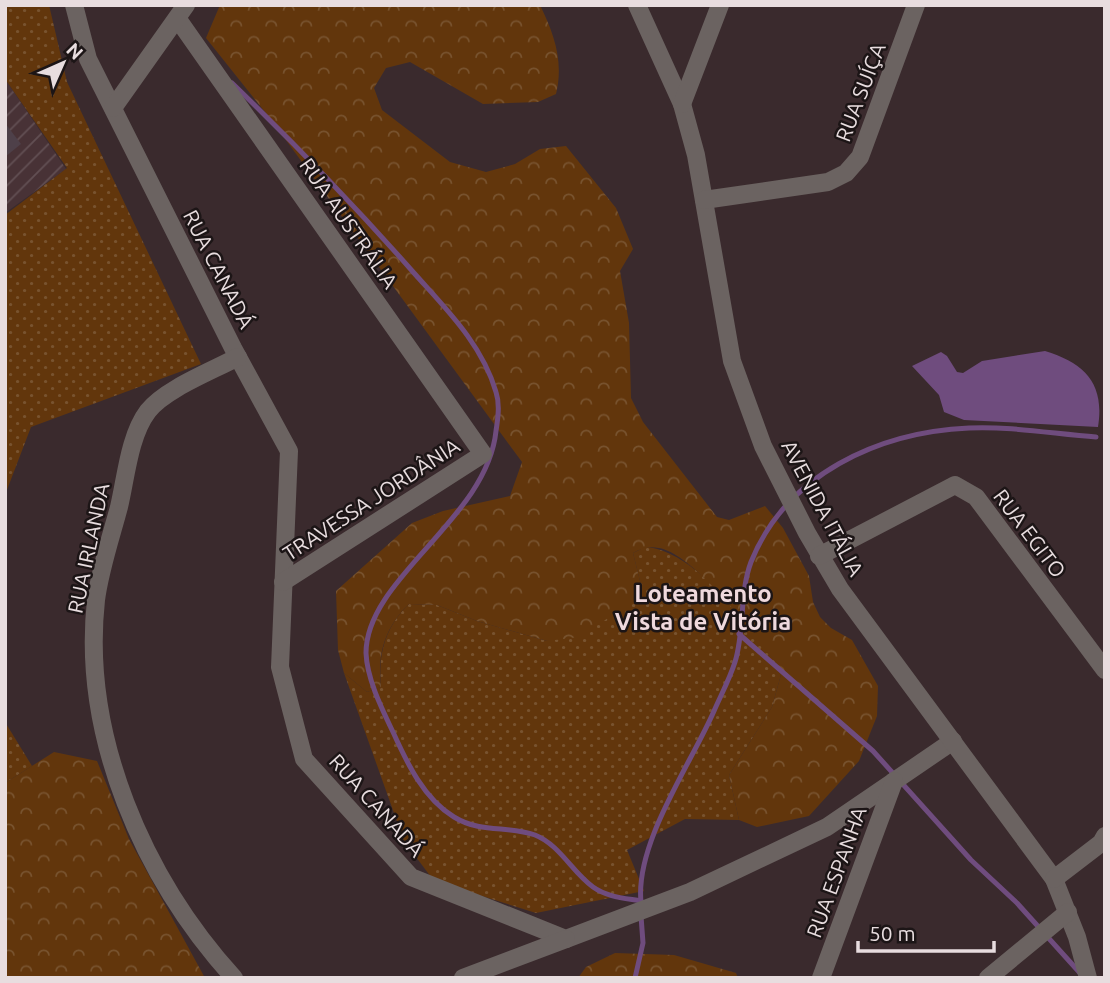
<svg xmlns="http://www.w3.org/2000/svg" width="1110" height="983" font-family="Ubuntu,sans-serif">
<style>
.industrial{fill:url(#industrial-furrows)}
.grass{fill:url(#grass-dots)}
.forest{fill:url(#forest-crowns)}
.water{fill:#6f4c7e}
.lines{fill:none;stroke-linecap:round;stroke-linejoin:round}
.stream{stroke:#6f4c7e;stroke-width:5}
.building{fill:#4e4049}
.minor{stroke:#6b6361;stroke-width:18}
.labels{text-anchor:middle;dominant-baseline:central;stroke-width:5;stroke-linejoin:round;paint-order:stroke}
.street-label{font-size:21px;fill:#e8dddf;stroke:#1c1516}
.quarter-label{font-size:24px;font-weight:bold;fill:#efd9dd;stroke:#1c1516}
</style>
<defs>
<pattern id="industrial-furrows" width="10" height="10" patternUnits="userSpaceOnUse" patternTransform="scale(1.75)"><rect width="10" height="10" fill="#483236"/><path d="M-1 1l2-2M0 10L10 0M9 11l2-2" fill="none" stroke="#624f53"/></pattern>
<pattern id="grass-dots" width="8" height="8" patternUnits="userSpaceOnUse" patternTransform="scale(1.75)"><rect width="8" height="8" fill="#62360c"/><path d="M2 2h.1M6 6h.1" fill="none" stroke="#78532f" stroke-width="1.8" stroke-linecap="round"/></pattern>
<pattern id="forest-crowns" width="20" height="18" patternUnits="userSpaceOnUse" patternTransform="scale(1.75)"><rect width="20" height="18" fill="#62360c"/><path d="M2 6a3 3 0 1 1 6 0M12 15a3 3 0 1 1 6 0" fill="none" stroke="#78532f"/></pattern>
</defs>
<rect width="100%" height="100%" fill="#3a2a2d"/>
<!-- industrial -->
<path class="industrial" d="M5,79L66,169L5,213Z"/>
<!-- grass -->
<g class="grass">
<path d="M5,5H49L67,82L201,364L31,427L5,495V215L67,168L5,79Z"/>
<path d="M645,547C697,550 753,630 782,671L772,707L729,775L739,820L685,819L627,850L644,891L536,913L434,881L404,841L344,673L367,692L381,687C378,654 385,627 409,604L437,605L477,621L547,641L641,585L633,553Z"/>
<path d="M5,722L32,766L5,783Z"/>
</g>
<!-- forest -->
<g class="forest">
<path d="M220,5H540C554,34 564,61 556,94L538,102L483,104L410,62L386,68L374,88L382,110L450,162L486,172L515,164L540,149L566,146L616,208L633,249L620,271L629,323L631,398L643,422L717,517L729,520L765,506L783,528L809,576L813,602L820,617L831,628L852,640L878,686L877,716L859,761L809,816L757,827L739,820L729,775L772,707L782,671C760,641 695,554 659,548C649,546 642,548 633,553L641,585L631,603L579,637L547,641L477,621L437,605L409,604C385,627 377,654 381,687L367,692L344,673L338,650L336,591L412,523L443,511L510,496L522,462L269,117L206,38Z"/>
<path d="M54,752L97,761L129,839L205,978H5V783Z"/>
<path d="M615,953L674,955L736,973L738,978H578L586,967Z"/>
</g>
<!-- water -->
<path class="water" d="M1045,351C1085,363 1105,384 1098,427L964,420L944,412L939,395L912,366L941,352L947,356L957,372L963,373L982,361Z"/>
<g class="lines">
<!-- stream -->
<g class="stream">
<path d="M232,83C295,144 356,207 414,273C446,309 482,344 496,392C500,404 498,418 496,431C487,519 366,578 366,653C367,679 382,709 393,732C407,763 424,799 454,817C482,834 507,825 535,835C560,845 572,872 593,887C607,897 624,898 641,901"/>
<path d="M739,634L873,751L971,860L1017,903L1080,973"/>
<path d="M641,902C635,843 691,764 714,711C721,695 730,678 735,662C745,630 739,594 751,562C786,474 879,432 969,428C1010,426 1055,434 1096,437"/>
<path d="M635,978L643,943L641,916"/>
</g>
</g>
<!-- building -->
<path class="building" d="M5,123L21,144L5,157Z"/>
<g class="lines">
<!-- minor -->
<g class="minor">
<path d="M74,5L88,59L233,348L289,451L280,667L304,759L411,877L566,939L690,892L827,827L953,741"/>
<path d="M637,5L682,104L696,155L732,361L763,446L807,533L840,589L1054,879L1077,937L1088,978"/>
<path d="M177,18L483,454L283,582"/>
<path d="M682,104L720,5"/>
<path d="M113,108L186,5"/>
<path d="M704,200L828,182L846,173L860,157L916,5"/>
<path d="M819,556L955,485L976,497L1105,670"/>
<path d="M1054,879L1101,843L1105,836"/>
<path d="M234,978C144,879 81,736 96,600C100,569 111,537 119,507C126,478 129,436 148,411C165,389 212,371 238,357"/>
<path d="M463,978L566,939"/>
<path d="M821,978L894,781"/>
<path d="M988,978L1068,912"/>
</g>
</g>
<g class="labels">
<!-- street labels -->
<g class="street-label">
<text transform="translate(860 92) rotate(-69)">RUA SUÍÇA</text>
<text transform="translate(349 223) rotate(55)">RUA AUSTRÁLIA</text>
<text transform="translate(219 269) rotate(63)">RUA CANADÁ</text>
<text transform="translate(371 499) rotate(-33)">TRAVESSA JORDÂNIA</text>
<text transform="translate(823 508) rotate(62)">AVENIDA ITÁLIA</text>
<text transform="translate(1030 533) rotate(53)">RUA EGITO</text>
<text transform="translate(88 548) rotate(-78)">RUA IRLANDA</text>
<text transform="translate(377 805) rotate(48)">RUA CANADÁ</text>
<text transform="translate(836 872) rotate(-70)">RUA ESPANHA</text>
</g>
<!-- quarter labels -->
<g class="quarter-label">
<text x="703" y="593">Loteamento<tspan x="703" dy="28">Vista de Vitória</tspan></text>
</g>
</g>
<!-- border -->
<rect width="1110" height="983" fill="none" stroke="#e8dddf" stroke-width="14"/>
<!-- north arrow -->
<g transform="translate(63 63) rotate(45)" stroke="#1c1516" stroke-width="5" paint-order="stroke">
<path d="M0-5L12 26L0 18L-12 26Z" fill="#e8dddf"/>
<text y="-10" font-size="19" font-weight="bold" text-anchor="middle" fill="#e8dddf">N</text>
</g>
<!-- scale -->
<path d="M858 941v10h136v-10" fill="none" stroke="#e8dddf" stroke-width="3.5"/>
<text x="869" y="941" font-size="21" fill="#e8dddf" stroke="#1c1516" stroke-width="5" paint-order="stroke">50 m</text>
</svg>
